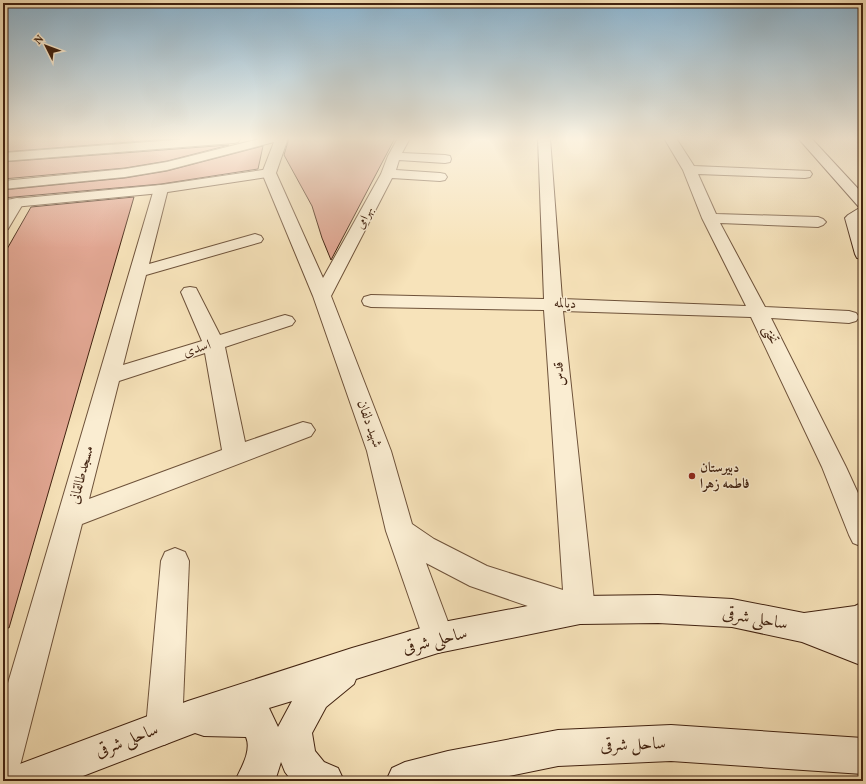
<svg xmlns="http://www.w3.org/2000/svg" width="866" height="784" font-family="Vollkorn,Amiri,serif">
<style>
.building{fill:#e2a793;stroke:#412210}
.lines{fill:none;stroke-linecap:round;stroke-linejoin:round}
.minor-casing{stroke:#6e523a;stroke-width:2}
.tertiary-casing{stroke:#6e523a;stroke-width:2}
.secondary-casing{stroke:#412210;stroke-width:2}
.minor{fill:#faedd2;fill-rule:evenodd}
.tertiary{fill:#faedd2;fill-rule:evenodd}
.secondary{fill:#faedd2;fill-rule:evenodd}
.poi-dot{fill:#8f2418;stroke:#faedd2;stroke-width:1.5}
.labels{text-anchor:middle;dominant-baseline:central;stroke-width:3;stroke-linejoin:round;paint-order:stroke}
.far-street-label{font-size:12px;fill:#412210;stroke:#faedd2}
.street-label{font-size:14px;fill:#412210;stroke:#faedd2}
.poi-label{font-size:14px;font-weight:bold;fill:#412210;stroke:#faedd2;text-anchor:start}
.near-street-label{font-size:17px;fill:#412210;stroke:#faedd2}
</style>
<rect width="100%" height="100%" fill="#f7e3ba"/>
<filter id="stains"><feTurbulence type="fractalNoise" baseFrequency=".005" numOctaves="4"/><feColorMatrix values="0 0 0 0 .2 0 0 0 0 .09 0 0 0 0 .02 0 0 0 .5 -.17"/></filter>
<radialGradient id="worn" r=".72"><stop offset=".6" stop-color="#630" stop-opacity="0"/><stop offset="1" stop-color="#630" stop-opacity=".3"/></radialGradient>
<!-- building -->
<g class="building">
<path d="M3,138H181L3,152Z"/>
<path d="M289,138H395L331,260L322,238L312,206L284,155Z"/>
<path d="M229,145L167,161L125,168L3,179V162Z"/>
<path d="M263,146L258,169L161,184L3,198V190L125,178L167,171Z"/>
<path d="M134,197L9,628L3,627V256L31,207Z"/>
</g>
<g class="lines">
<defs>
<g id="minor">
<path d="M201,138L240,139L238,142L234,143L3,161V153Z"/>
<path d="M263,138H288L276,173L323,278L381,174L388,156L398,138H410L402,153L445,155L450,156L451,159L450,162L445,163L399,160L396,170L440,173L445,174L447,177L445,180L440,181L392,178L331,296L391,451L412,524L434,539L487,566L563,590L544,310L371,307L364,305L362,301L364,297L371,295L544,299L538,138H550L562,299L746,306L702,218L683,170L664,138H676L694,166L810,171L812,174L810,177L805,178L698,174L716,214L818,217L823,219L826,222L823,225L818,227L720,223L765,307L849,311L856,313L859,317L856,321L849,323L771,318L846,467L863,504V547L853,543L849,535L822,467L751,317L563,311L595,610L591,620L580,624L470,586L426,563L454,638L449,649L438,653L427,649L386,531L367,451L313,296L262,173L274,142L167,170L125,177L3,189V181L125,169L167,162Z"/>
<path d="M161,185L166,186L168,189L149,264L255,234L261,236L263,239L261,242L146,275L123,365L202,341L181,292L184,288L190,287L196,288L220,335L278,317L285,315L292,317L295,321L292,325L225,347L245,442L303,422L311,424L315,430L311,436L82,524L21,762L16,775L3,780V700L154,189L156,186ZM205,353L222,450L89,499L119,381Z"/>
<path d="M17,198L22,199L24,202L8,229L3,231V213L12,199Z"/>
<path d="M175,548L185,552L189,561L182,727L176,739L164,745L152,739L146,727L161,561L165,552Z"/>
</g>
<path id="tertiary" d="M269,169L274,170L276,173L274,176L161,193L3,208V200L161,185Z"/>
<g id="secondary">
<path d="M798,138H811L863,194V218L861,219L863,228V259L857,258L855,254L845,218L848,215L861,207L858,206Z"/>
<path d="M658,595L732,599L804,613L855,606L863,602V632L861,633L863,634V666L802,642L732,627L658,623L580,624L438,653L356,679L354,684L326,707L312,733L315,751L324,762L338,768L344,781H292L285,772L281,762L275,781H235C241,768 252,751 246,737L204,736L195,733L70,781H3L9,768L188,701L352,648L438,623L580,596ZM292,701L278,727L269,708Z"/>
<path d="M671,725L863,738V774L671,761L558,766L485,781H386L392,768L405,762L448,751L558,730Z"/>
</g>
</defs>
<!-- minor casing -->
<use href="#minor" class="minor-casing"/>
<!-- tertiary casing -->
<use href="#tertiary" class="tertiary-casing"/>
<!-- secondary casing -->
<use href="#secondary" class="secondary-casing"/>
<!-- minor -->
<use href="#minor" class="minor"/>
<!-- tertiary -->
<use href="#tertiary" class="tertiary"/>
<!-- secondary -->
<use href="#secondary" class="secondary"/>
</g>
<!-- sky -->
<linearGradient id="sky" x2="0" y2="1"><stop stop-color="#8bb7d5"/><stop offset="0.56" stop-color="#fbf2e0"/><stop offset="1" stop-color="#fbf2e0" stop-opacity="0"/></linearGradient>
<rect width="866" height="248" fill="url(#sky)"/>
<!-- markers -->
<circle class="poi-dot" cx="692" cy="476" r="4"/>
<g class="labels">
<!-- far-street labels -->
<g class="far-street-label">
<text transform="translate(365 218) rotate(-62)">بهرامی</text>
</g>
<!-- street labels -->
<g class="street-label">
<text transform="translate(565 304) rotate(2)">دیالمه</text>
<text transform="translate(770 335) rotate(64)">تختی</text>
<text transform="translate(197 349) rotate(-18)">اسدی</text>
<text transform="translate(560 374) rotate(-95)">قدس</text>
<text transform="translate(369 424) rotate(70)">شهید دلفان</text>
<text transform="translate(82 475) rotate(-75)">مسجدطالقانی</text>
</g>
<!-- poi labels -->
<g class="poi-label">
<text x="700" y="468">دبیرستان<tspan x="700" dy="16">فاطمه زهرا</tspan></text>
</g>
<!-- near-street labels -->
<g class="near-street-label">
<text transform="translate(755 619) rotate(10)">ساحلی شرقی</text>
<text transform="translate(435 641) rotate(-14)">ساحلی شرقی</text>
<text transform="translate(127 741) rotate(-21)">ساحلی شرقی</text>
<text transform="translate(633 745) rotate(-2)">ساحل شرقی</text>
</g>
</g>
<!-- margin -->
<rect width="866" height="784" fill="none" stroke="#f7e3ba" stroke-width="16"/>
<rect x="4" y="4" width="858" height="776" fill="none" stroke="#412210" stroke-width="2"/>
<rect x="8" y="8" width="850" height="768" fill="none" stroke="#412210"/>
<!-- north arrow -->
<g transform="translate(46 46) rotate(312)" stroke="#faedd2" stroke-width="3" paint-order="stroke">
<path d="M0-3L7 15L0 10L-7 15Z" fill="#412210"/>
<text y="-6" font-size="11" font-weight="bold" text-anchor="middle" fill="#412210">N</text>
</g>
<rect width="100%" height="100%" filter="url(#stains)"/>
<rect width="100%" height="100%" fill="url(#worn)"/>
</svg>
